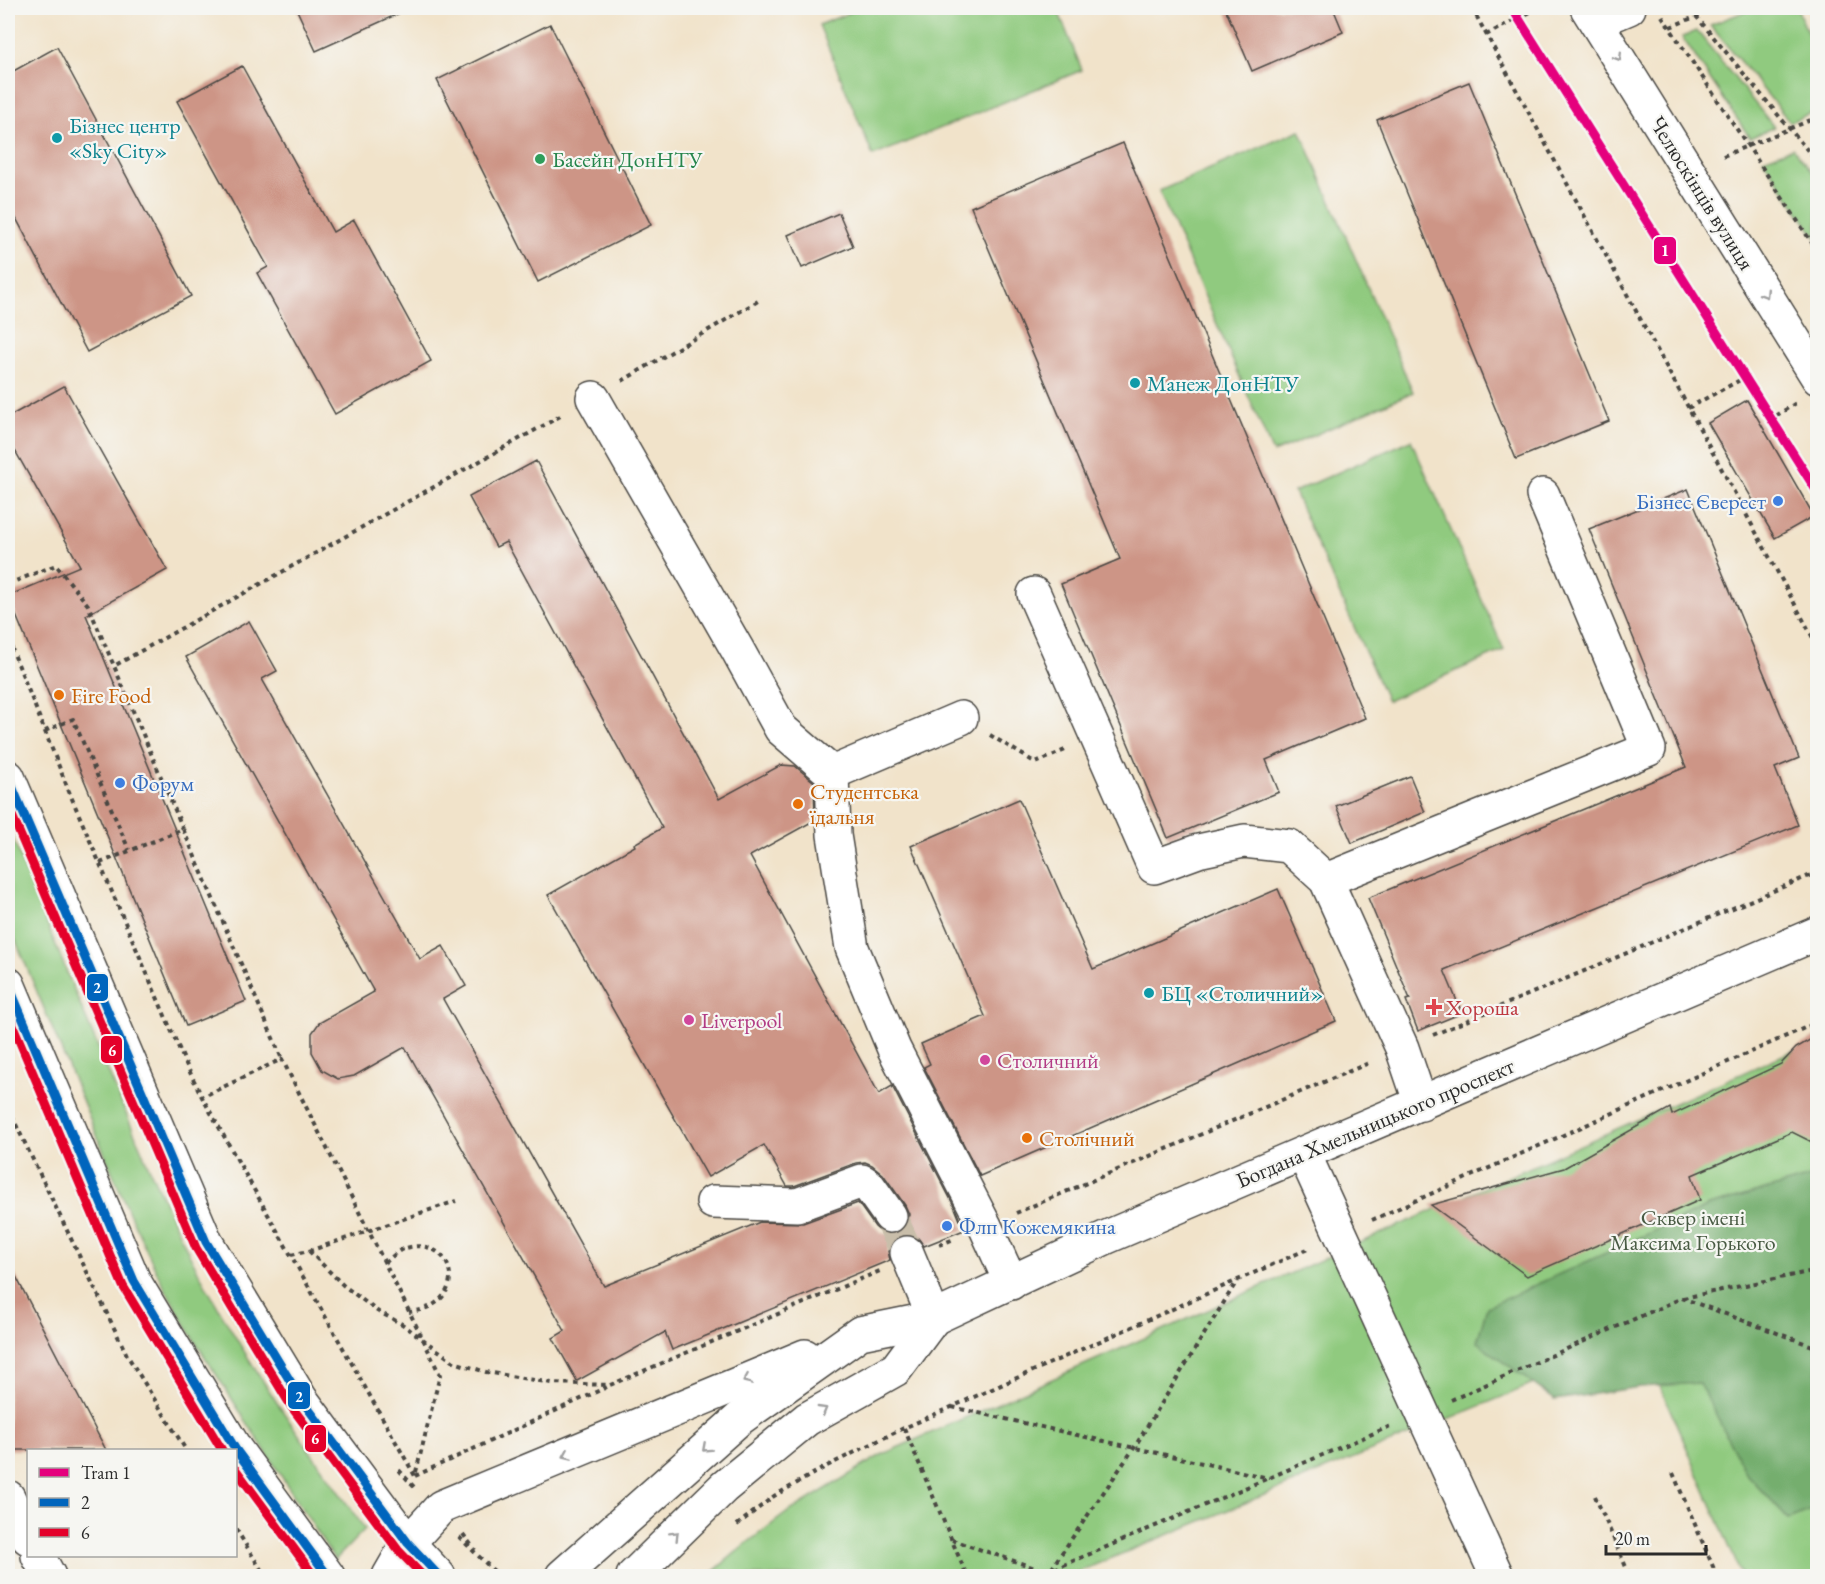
<svg xmlns="http://www.w3.org/2000/svg" width="1825" height="1584" font-family="'EB Garamond',serif">
<style>
.green{fill:#90ca7f;stroke:#5e7a55;stroke-width:1.5}
.forest{fill:#74ae6e;stroke:#506c4c;stroke-width:1.5}
.building{fill:#cd9586}
.lines{fill:none;stroke-linecap:round;stroke-linejoin:round}
.minor-tunnel{stroke:#c9beaa;stroke-width:33;stroke-dasharray:33 16;stroke-linecap:butt}
.minor-casing{stroke:#494743;stroke-width:36}
.major-casing{stroke:#494743;stroke-width:36}
.path{stroke:#494743;stroke-width:4;stroke-dasharray:4.5 4.5;stroke-linecap:butt}
.minor{stroke:#fff;stroke-width:33}
.major{stroke:#fff;stroke-width:33}
.bus-1-casing{stroke:#f6f6f2;stroke-width:14}
.bus-2-casing{stroke:#f6f6f2;stroke-width:14}
.bus-1{stroke:#0065bd;stroke-width:9}
.bus-2{stroke:#e4002b;stroke-width:9}
.tram-1-casing{stroke:#f6f6f2;stroke-width:14}
.tram-1{stroke:#e5007d;stroke-width:9}
.oneway{stroke:#a0a0a0}
.culture-dot{fill:#0f9aa8;stroke:#f6f6f2;stroke-width:2}
.leisure-dot{fill:#2e9e5b;stroke:#f6f6f2;stroke-width:2}
.shop-dot{fill:#3f7fe0;stroke:#f6f6f2;stroke-width:2}
.food-dot{fill:#e8710a;stroke:#f6f6f2;stroke-width:2}
.health-dot{fill:#e0444e;stroke:#f6f6f2;stroke-width:2}
.hotel-dot{fill:#d1479c;stroke:#f6f6f2;stroke-width:2}
.labels{text-anchor:middle;dominant-baseline:central;stroke-width:4.5;stroke-linejoin:round;paint-order:stroke}
.culture-label{font-size:22px;fill:#0d838f;stroke:#f6f6f2;text-anchor:start}
.leisure-label{font-size:22px;fill:#27864d;stroke:#f6f6f2;text-anchor:start}
.street-label{font-size:22px;fill:#2b2b2b;stroke:#f6f6f2}
.shop-label{font-size:22px;fill:#366cbe;stroke:#f6f6f2;text-anchor:start}
.food-label{font-size:22px;fill:#c56008;stroke:#f6f6f2;text-anchor:start}
.health-label{font-size:22px;fill:#be3a42;stroke:#f6f6f2;text-anchor:start}
.hotel-label{font-size:22px;fill:#b23c85;stroke:#f6f6f2;text-anchor:start}
.park-label{font-size:22px;fill:#495b44;stroke:#f6f6f2}
.line-badge{stroke:#f6f6f2;stroke-width:2}
.badge-label{font-size:16px;text-anchor:middle;font-weight:bold;fill:#fff}
</style>
<rect width="100%" height="100%" fill="#f6f6f2"/>
<filter id="ink" filterUnits="userSpaceOnUse"><feTurbulence type="fractalNoise" baseFrequency=".0167" numOctaves="2"/><feDisplacementMap in="SourceGraphic" scale="12" xChannelSelector="R" yChannelSelector="G"/><feConvolveMatrix kernelMatrix="1 2 1 2 8 2 1 2 1" color-interpolation-filters="sRGB"/></filter>
<filter id="wash" filterUnits="userSpaceOnUse"><feTurbulence type="fractalNoise" baseFrequency=".008" numOctaves="4" result="noise"/><feDisplacementMap in="SourceGraphic" scale="24" xChannelSelector="R" yChannelSelector="G"/><feGaussianBlur stdDeviation="1.35" result="paint"/><feColorMatrix in="noise" values="0 0 0 0 0 0 0 0 0 0 0 0 0 0 0 0 0 1.4 0 .05"/><feComposite in="paint" operator="in"/></filter>
<g filter="url(#wash)">
<rect width="100%" height="100%" fill="#f1e3ca"/>
<!-- green -->
<g class="green">
<path d="M861,8H1057L1082,70L873,156L819,25Z"/>
<path d="M1754,8H1797L1817,55V110L1790,122L1710,25Z"/>
<path d="M1697,31L1774,127L1750,138L1682,37Z"/>
<path d="M1300,130L1413,392L1273,453L1159,191Z"/>
<path d="M1793,148L1817,178V239L1763,159Z"/>
<path d="M1411,440L1504,650L1387,701L1294,492Z"/>
<path d="M8,826C42,914 79,1002 116,1090C142,1151 167,1212 198,1271C246,1362 306,1446 365,1529L335,1560L196,1343L163,1285L130,1215L8,922Z"/>
<path d="M1817,1040V1576H1742L1640,1340L1068,1576H708L747,1543L785,1514L881,1455Z"/>
</g>
<!-- forest -->
<path class="forest" d="M1817,1175V1508L1788,1519L1747,1475L1699,1383L1640,1387L1555,1400L1477,1342L1487,1307L1709,1206Z"/>
<g id="blocks">
<!-- building -->
<g class="building">
<path d="M296,8H411L316,51Z"/>
<path d="M1225,8H1333L1343,32L1252,71Z"/>
<path d="M550,24L651,225L538,282L437,80Z"/>
<path d="M57,47L191,296L87,352L8,203V74Z"/>
<path d="M242,66L333,232L354,220L431,361L335,414L257,273L268,267L177,101Z"/>
<path d="M1469,82L1609,421L1516,459L1377,120Z"/>
<path d="M1123,143L1365,718L1266,760L1279,792L1168,838L1061,584L1120,559L971,207Z"/>
<path d="M839,213L853,246L802,268L788,235Z"/>
<path d="M64,386L167,570L86,615L246,1001L186,1026L8,596L80,566L8,438V417Z"/>
<path d="M1747,400L1814,516L1775,538L1708,423Z"/>
<path d="M536,461L719,799L781,765L795,766L814,782L815,820L750,856L879,1094L892,1086L955,1208L964,1230L924,1246L918,1238L910,1235L900,1236L892,1242L888,1251L890,1260L672,1350L665,1332L577,1381L553,1338L565,1331L405,1047L354,1076L338,1079L322,1070L312,1052V1033L319,1023L374,992L186,657L249,621L277,671L262,679L420,959L443,946L466,986L443,999L604,1286L760,1222L803,1223L858,1203L875,1227L882,1233L891,1235L900,1232L907,1223L909,1214L905,1205L883,1174L872,1165L865,1162L856,1163L794,1186H787L764,1145L708,1177L548,895L635,846L634,844L662,828L506,542L496,547L469,497Z"/>
<path d="M1688,489L1799,758L1775,768L1798,825L1444,970L1462,1013L1418,1031L1406,1000L1410,999L1368,898L1686,767L1589,529Z"/>
<path d="M1410,776L1425,812L1352,843L1336,806Z"/>
<path d="M1019,799L1093,969L1278,889L1336,1021L980,1176L924,1067L930,1064L921,1044L985,1016L911,846Z"/>
<path d="M1818,1035V1145L1792,1132L1692,1175L1700,1200L1527,1276L1431,1205L1564,1168L1670,1108L1672,1115L1781,1064L1796,1048Z"/>
<path d="M8,1261L106,1450H8Z"/>
</g>
</g>
</g>
<g filter="url(#ink)">
<use href="#blocks" fill-opacity="0" stroke="#494743" stroke-width="1.5"/>
<g class="lines">
<!-- minor-tunnel -->
<path class="minor-tunnel" d="M890,1216L907,1253"/>
<defs>
<g id="minor">
<path d="M1596,22L1629,8"/>
<path d="M593,398L737,649L781,729L832,773L834,835L852,948L894,1049L985,1226L1011,1283"/>
<path d="M1034,594L1154,867L1198,851L1244,841L1289,846L1326,880L1402,1048L1421,1104"/>
<path d="M832,773L961,718"/>
<path d="M1326,880L1649,749L1543,495"/>
<path d="M1304,1154L1497,1576"/>
<path d="M713,1202L797,1205L862,1181L868,1185L890,1216"/>
<path d="M907,1253L934,1318"/>
<path d="M8,1497L28,1538"/>
<path d="M38,1556L49,1576"/>
</g>
<g id="major">
<path d="M1587,8L1818,378"/>
<path d="M8,777L206,1242L301,1399L408,1543L439,1576"/>
<path d="M8,984L134,1281L236,1450L328,1576"/>
<path d="M389,1576L408,1543L441,1507L805,1356"/>
<path d="M562,1576L739,1419L860,1333L934,1318L1107,1237L1818,933"/>
<path d="M633,1576L724,1487L807,1419L896,1369L934,1318"/>
</g>
</defs>
<!-- minor casing -->
<use href="#minor" class="minor-casing"/>
<!-- major casing -->
<use href="#major" class="major-casing"/>
<!-- path -->
<g class="path">
<path d="M1472,8L1818,647"/>
<path d="M1811,8L1818,23"/>
<path d="M1662,16L1818,252"/>
<path d="M1696,16L1818,163"/>
<path d="M1670,27L1717,8"/>
<path d="M1486,35L1538,8"/>
<path d="M1723,156L1818,117"/>
<path d="M622,381L758,301"/>
<path d="M1688,408L1742,379L1771,419L1796,403"/>
<path d="M8,584L56,565L88,605L114,666"/>
<path d="M8,639L70,794L184,1060L202,1097L282,1059L423,1339L440,1375L415,1476L202,1097"/>
<path d="M45,731L73,719L129,850"/>
<path d="M990,735L1036,763L1065,750"/>
<path d="M183,829L114,666L564,414"/>
<path d="M100,863L183,829L282,1059"/>
<path d="M1433,1035L1818,872"/>
<path d="M8,1108L127,1355L186,1450"/>
<path d="M1016,1213L1371,1062"/>
<path d="M1372,1220L1818,1022"/>
<path d="M939,1245L954,1239"/>
<path d="M309,1251L343,1285L377,1311L402,1324L454,1362L486,1372L552,1383L610,1385L880,1271"/>
<path d="M291,1255L309,1251L456,1201"/>
<path d="M385,1263C390,1259 397,1251 403,1249C455,1231 473,1306 409,1312"/>
<path d="M1683,1298L1818,1270"/>
<path d="M1451,1400L1682,1298L1818,1348"/>
<path d="M952,1407L1269,1478"/>
<path d="M904,1428L967,1576"/>
<path d="M399,1470L414,1487"/>
<path d="M1673,1473L1717,1576"/>
<path d="M415,1476L609,1386"/>
<path d="M1595,1496L1630,1576"/>
<path d="M737,1525L774,1496L827,1466L904,1428L1310,1248"/>
<path d="M236,1529L265,1576"/>
<path d="M463,1534L475,1550"/>
<path d="M459,1537L499,1576"/>
<path d="M952,1540L1047,1572"/>
<path d="M686,1576L693,1568"/>
<path d="M1038,1576L1393,1425"/>
<path d="M1046,1576L1134,1448L1237,1281"/>
</g>
<!-- minor -->
<use href="#minor" class="minor"/>
<!-- major -->
<use href="#major" class="major"/>
<defs>
<g id="bus-1">
<path d="M8,777L206,1242L301,1399L408,1543L439,1576"/>
<path d="M8,984L134,1281L236,1450L328,1576"/>
</g>
<g id="bus-2">
<path d="M8,806L196,1248L291,1406L398,1550L423,1576"/>
<path d="M8,1014L123,1286L222,1450"/>
<path d="M236,1470L314,1576"/>
</g>
</defs>
<!-- bus-1 casing -->
<use href="#bus-1" class="bus-1-casing"/>
<!-- bus-2 casing -->
<use href="#bus-2" class="bus-2-casing"/>
<!-- bus-1 -->
<use href="#bus-1" class="bus-1"/>
<!-- bus-2 -->
<use href="#bus-2" class="bus-2"/>
<defs>
<path id="tram-1" d="M1512,8L1818,493"/>
</defs>
<!-- tram-1 casing -->
<use href="#tram-1" class="tram-1-casing"/>
<!-- tram-1 -->
<use href="#tram-1" class="tram-1"/>
</g>
<!-- one-way arrows -->
<defs><path id="oneway-chevron" d="M-2-3.5L2.5 0L-2 3.5" fill="none" stroke-width="1.6" stroke-linecap="round" stroke-linejoin="round" transform="scale(1.5)"/></defs>
<g class="oneway">
<use href="#oneway-chevron" transform="translate(1618 57) rotate(58)"/>
<use href="#oneway-chevron" transform="translate(1765 294) rotate(58)"/>
<use href="#oneway-chevron" transform="translate(747 1380) rotate(157)"/>
<use href="#oneway-chevron" transform="translate(823 1410) rotate(-30)"/>
<use href="#oneway-chevron" transform="translate(706 1448) rotate(138)"/>
<use href="#oneway-chevron" transform="translate(567 1455) rotate(157)"/>
<use href="#oneway-chevron" transform="translate(675 1535) rotate(-45)"/>
</g>
</g>
<!-- markers -->
<g class="culture-dot">
<circle cx="57" cy="138" r="6"/>
<circle cx="1135" cy="383" r="6"/>
<circle cx="1149" cy="993" r="6"/>
</g>
<circle class="leisure-dot" cx="540" cy="159" r="6"/>
<g class="shop-dot">
<circle cx="1778" cy="501" r="6"/>
<circle cx="120" cy="783" r="6"/>
<circle cx="947" cy="1226" r="6"/>
</g>
<g class="food-dot">
<circle cx="59" cy="695" r="6"/>
<circle cx="798" cy="804" r="6"/>
<circle cx="1027" cy="1138" r="6"/>
</g>
<path class="health-dot" d="M1431 998h6v6h6v6h-6v6h-6v-6h-6v-6h6z"/>
<g class="hotel-dot">
<circle cx="689" cy="1020" r="6"/>
<circle cx="985" cy="1060" r="6"/>
</g>
<g class="labels">
<!-- culture labels -->
<g class="culture-label">
<text x="69" y="125">Бізнес центр<tspan x="69" dy="25">«Sky City»</tspan></text>
<text x="1147" y="383">Манеж ДонНТУ</text>
<text x="1161" y="993">БЦ «Столичний»</text>
</g>
<!-- leisure labels -->
<g class="leisure-label">
<text x="552" y="159">Басейн ДонНТУ</text>
</g>
<!-- street labels -->
<g class="street-label">
<text transform="translate(1702 193) rotate(58)">Челюскінців вулиця</text>
<text transform="translate(1375 1123) rotate(-23)">Богдана Хмельницького проспект</text>
</g>
<!-- shop labels -->
<g class="shop-label">
<text x="1766" y="501" text-anchor="end">Бізнес Єверест</text>
<text x="132" y="783">Форум</text>
<text x="959" y="1226">Флп Кожемякина</text>
</g>
<!-- food labels -->
<g class="food-label">
<text x="71" y="695">Fire Food</text>
<text x="810" y="791">Студентська<tspan x="810" dy="25">їдальня</tspan></text>
<text x="1039" y="1138">Столічний</text>
</g>
<!-- health labels -->
<g class="health-label">
<text x="1446" y="1007">Хороша</text>
</g>
<!-- hotel labels -->
<g class="hotel-label">
<text x="701" y="1020">Liverpool</text>
<text x="997" y="1060">Столичний</text>
</g>
<!-- park labels -->
<g class="park-label">
<text x="1693" y="1217">Сквер імені<tspan x="1693" dy="25">Максима Горького</tspan></text>
</g>
</g>
<g class="line-badge">
<rect x="1653" y="236" width="24" height="29" rx="6" fill="#e5007d"/>
<rect x="86" y="973" width="23" height="29" rx="6" fill="#0065bd"/>
<rect x="100" y="1035" width="23" height="29" rx="6" fill="#e4002b"/>
<rect x="287" y="1381" width="24" height="29" rx="6" fill="#0065bd"/>
<rect x="304" y="1424" width="23" height="29" rx="6" fill="#e4002b"/>
</g>
<g class="badge-label">
<text x="1665" y="256">1</text>
<text x="97" y="993">2</text>
<text x="112" y="1056">6</text>
<text x="299" y="1402">2</text>
<text x="315" y="1444">6</text>
</g>
<!-- margin -->
<rect width="1825" height="1584" fill="none" stroke="#f6f6f2" stroke-width="30"/>
<!-- legend -->
<rect x="27" y="1449" width="210" height="108" fill="#f6f6f2" stroke="#a5a5a2" stroke-width="1.5"/>
<rect x="39" y="1468" width="30" height="9" fill="#e5007d" stroke="#a5a5a2" stroke-width="1.5"/>
<text x="81" y="1479" font-size="18" fill="#2b2b2b">Tram 1</text>
<rect x="39" y="1498" width="30" height="9" fill="#0065bd" stroke="#a5a5a2" stroke-width="1.5"/>
<text x="81" y="1509" font-size="18" fill="#2b2b2b">2</text>
<rect x="39" y="1528" width="30" height="9" fill="#e4002b" stroke="#a5a5a2" stroke-width="1.5"/>
<text x="81" y="1539" font-size="18" fill="#2b2b2b">6</text>
<!-- scale -->
<path d="M1606 1545v9h100v-9" fill="none" stroke="#2b2b2b" stroke-width="3"/>
<text x="1615" y="1545" font-size="18" fill="#2b2b2b" stroke="#f6f6f2" stroke-width="4.5" paint-order="stroke">20 m</text>
</svg>
